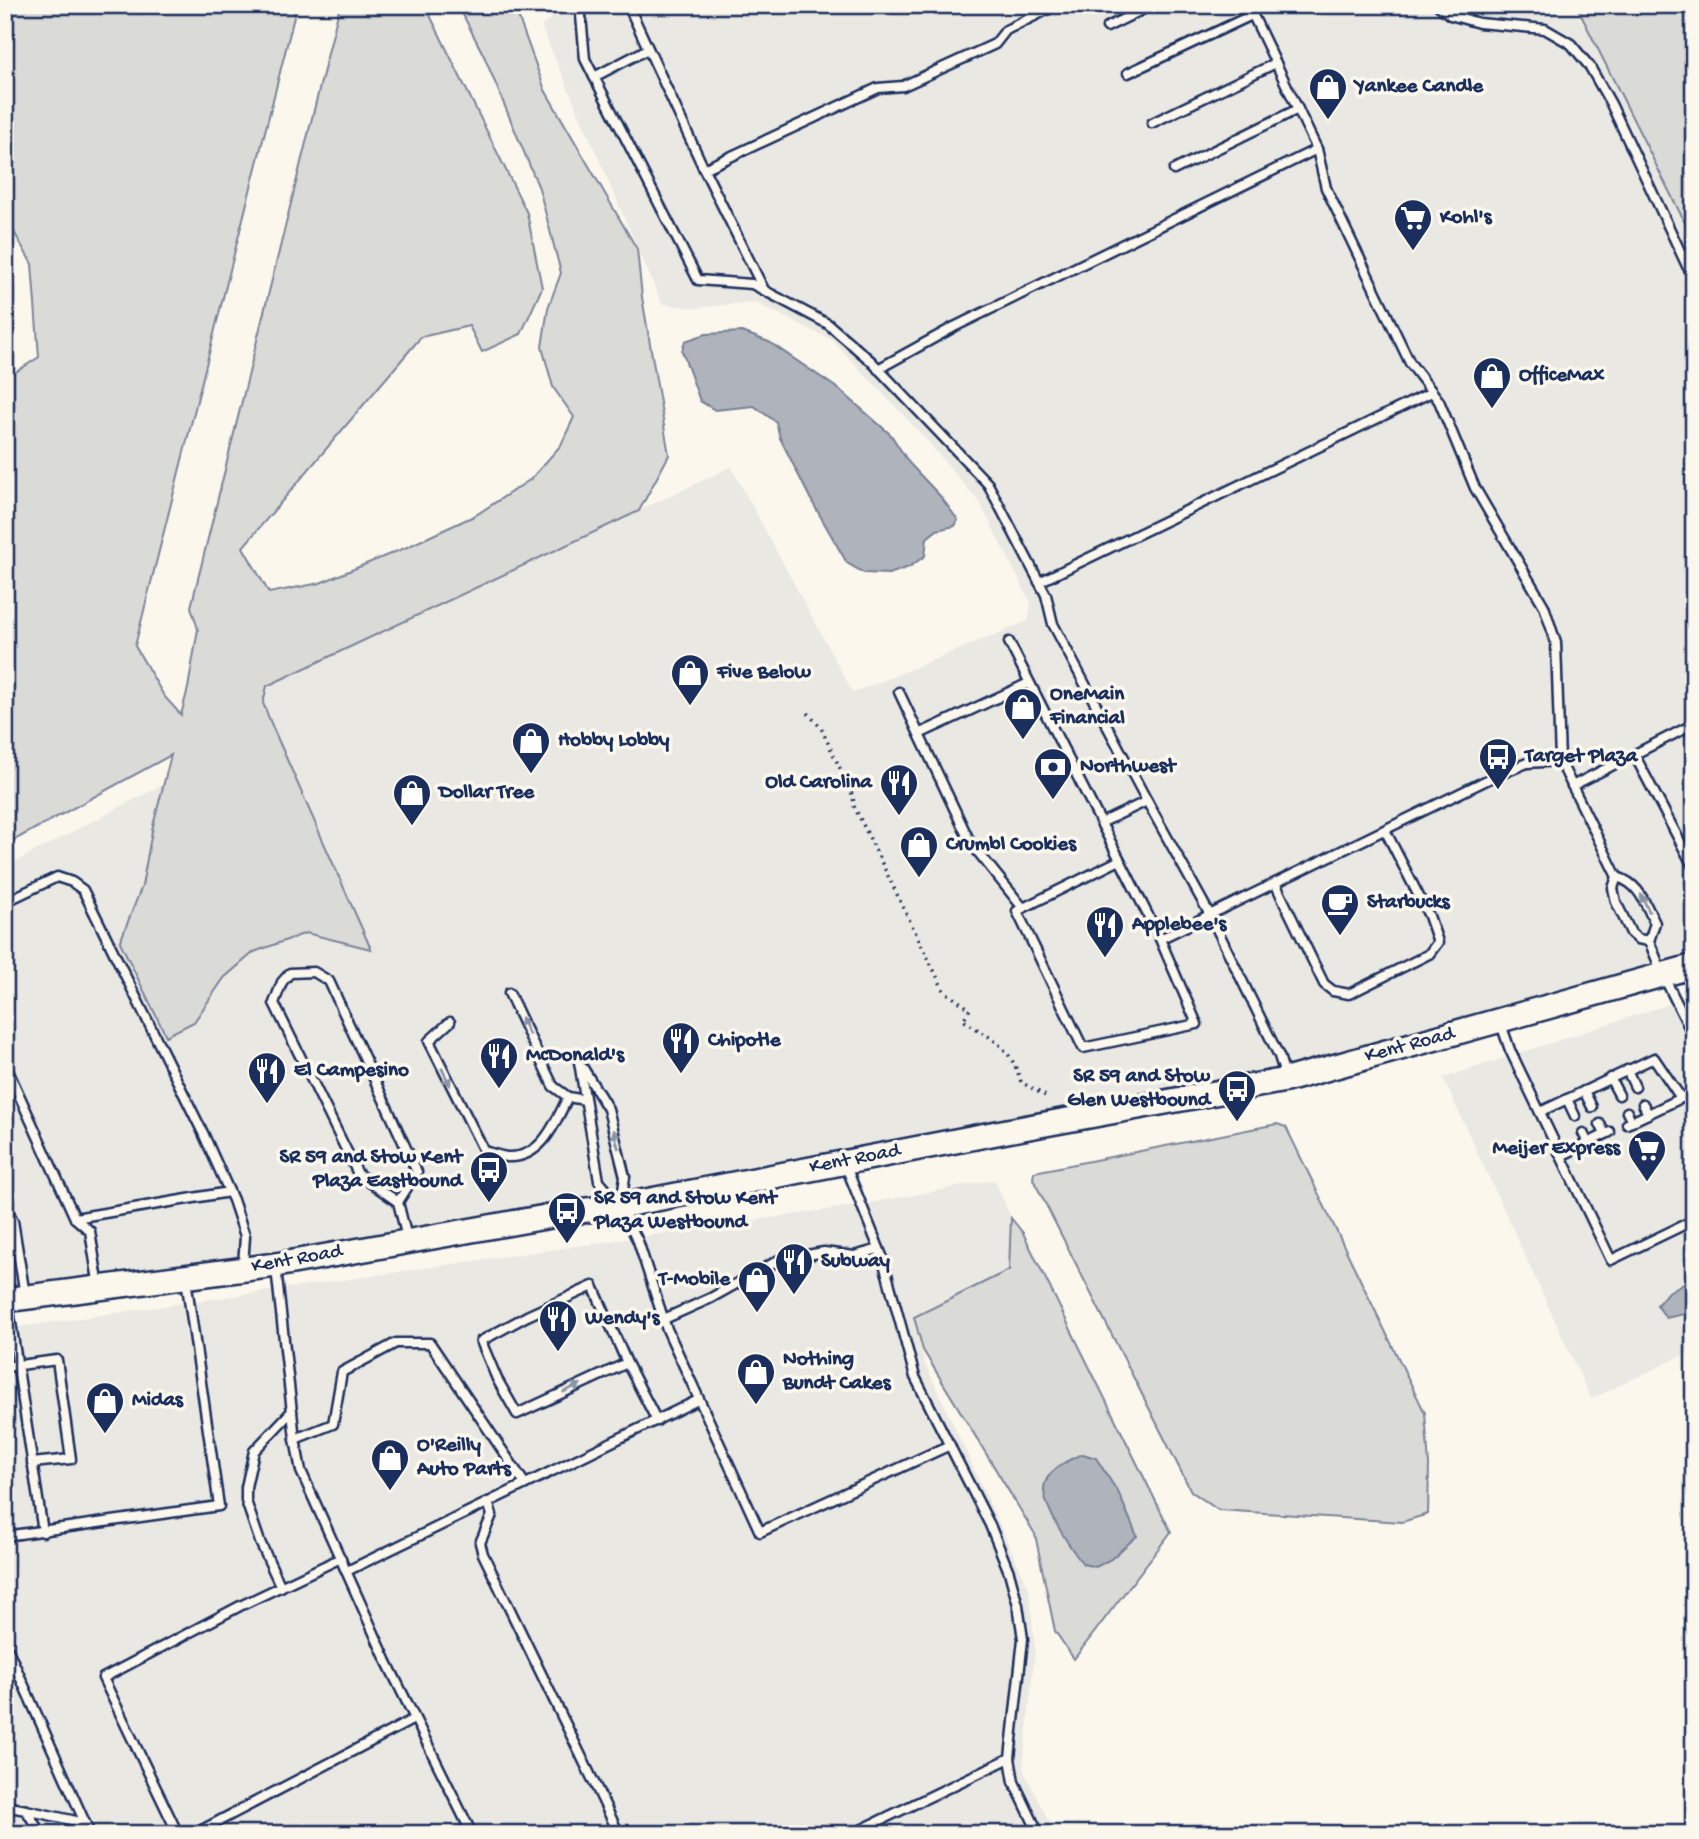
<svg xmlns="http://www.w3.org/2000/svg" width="1699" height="1839" font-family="'Gochi Hand',sans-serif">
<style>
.built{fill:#eae8e2}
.green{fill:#dadad7;stroke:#7a849a;stroke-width:2}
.water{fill:#afb3bb;stroke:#747e96;stroke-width:2}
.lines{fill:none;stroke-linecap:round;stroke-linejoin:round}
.service-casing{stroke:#1b2f5e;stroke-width:13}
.primary-casing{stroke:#1b2f5e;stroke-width:28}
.path{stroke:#1b2f5e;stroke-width:3.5;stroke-dasharray:2 5;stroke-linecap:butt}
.service{stroke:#fbf7ec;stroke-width:8}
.primary{stroke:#fbf7ec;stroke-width:23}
.oneway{fill:#8b93a5}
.labels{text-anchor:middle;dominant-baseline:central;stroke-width:7;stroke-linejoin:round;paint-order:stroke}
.poi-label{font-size:21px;font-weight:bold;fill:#1b2f5e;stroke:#fbf7ec;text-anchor:start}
.street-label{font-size:21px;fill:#1b2f5e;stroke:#fbf7ec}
</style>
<rect width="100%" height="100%" fill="#fbf7ec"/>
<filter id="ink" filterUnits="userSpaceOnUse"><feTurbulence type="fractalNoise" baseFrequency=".0143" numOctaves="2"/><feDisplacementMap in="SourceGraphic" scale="14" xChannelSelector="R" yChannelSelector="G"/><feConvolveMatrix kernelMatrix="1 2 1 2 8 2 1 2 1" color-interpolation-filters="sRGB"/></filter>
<g filter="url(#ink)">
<!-- built -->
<g class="built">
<path d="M556,5H1493L1577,15L1605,51L1694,223V960L1466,1024L1219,1085L651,1197L5,1297V867L272,728L263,703L267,686L731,467L853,693L1028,621L1031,603L980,503L922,435L832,340L754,302L695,308L662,304L541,26L557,14Z"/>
<path d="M1694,996V1350L1591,1399L1443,1078Z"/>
<path d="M995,1180L1011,1218L1010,1270L914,1318L924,1361L1029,1588L1035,1650L1023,1769L1055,1834H5V1329L853,1206Z"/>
</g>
<!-- green -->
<g class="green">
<path d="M5,5H297L135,646L164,696L181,715L188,688L198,629L191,607L340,5H425L527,213L542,288L521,334L482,352L469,326L421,337L243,547L269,593L320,583L407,547L476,515L531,479L561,445L574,417L553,387L542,347L548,308L561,273L539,188L484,56L458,5H514L545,90L637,249L642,297L669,455L639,511L267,686L263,703L273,728L371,949L306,933L254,952L224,978L194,1022L166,1036L120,942L142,886L153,826L171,755L5,845V379L39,357L32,264L5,216Z"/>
<path d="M1576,5H1694V238L1691,235Z"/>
<path d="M1277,1124L1286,1127L1425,1413L1429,1465L1428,1514L1402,1522L1218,1510L1191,1491L1033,1179L1034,1172Z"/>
<path d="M1011,1218L1023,1233L1171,1532L1074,1659L1055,1631L1035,1534L923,1350L914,1317L1009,1270Z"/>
</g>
<!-- water -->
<g class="water">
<path d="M742,332L769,342L840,390L891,435L909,463L940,496L958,520L955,526L937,530L927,538L925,556L909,567L889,574L864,573L847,563L810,498L780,438L776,422L754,406L715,410L700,401L682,351L685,341L706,334Z"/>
<path d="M1694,1277V1312L1666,1318L1657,1305L1667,1293Z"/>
<path d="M1083,1454L1096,1458L1119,1494L1137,1536L1111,1559L1096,1567L1083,1564C1071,1549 1045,1510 1044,1490C1043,1472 1069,1459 1083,1454Z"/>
</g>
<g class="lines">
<defs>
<g id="service">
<path d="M580,5L585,59L698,280L752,284L828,324L871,361L988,484L1046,595L1053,624L1147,801L1210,915L1279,1056L1286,1078"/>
<path d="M628,5L704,169"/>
<path d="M1248,5L1317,149L1326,188L1410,363L1439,401L1475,488L1544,606L1556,643L1560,761L1617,877L1613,888L1616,902L1631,933L1638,939L1649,941"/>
<path d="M1438,5L1450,15L1479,23L1545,29L1571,44L1590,67L1611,104L1687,266L1694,275"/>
<path d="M1107,27L1152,5"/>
<path d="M1128,73L1252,15"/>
<path d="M594,77L648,49"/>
<path d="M1152,123L1276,63"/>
<path d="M1174,170L1298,109"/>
<path d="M764,290L704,169L878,88L903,86L995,44L1006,30L1057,5"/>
<path d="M878,369L954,327L1317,149"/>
<path d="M1039,582L1432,392"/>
<path d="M1009,642L1101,823"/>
<path d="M899,692L970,842L1023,908"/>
<path d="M919,734L1029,683"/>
<path d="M1634,754L1694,868"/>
<path d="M1572,786L1694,724"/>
<path d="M1120,860L1101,823L1147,801"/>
<path d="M1617,877C1640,884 1644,902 1655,923L1649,941L1663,975L1694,1037"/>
<path d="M1275,883L1324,984L1333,991L1349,994L1429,954L1438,942L1429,916L1385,830"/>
<path d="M5,902L57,877L72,882L83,890L203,1133L233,1200L245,1236L243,1266"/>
<path d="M1160,939L1197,1024L1083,1048L1017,911L1120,860L1160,939L1491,778L1527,763L1560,761"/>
<path d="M509,993L553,1086L568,1097"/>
<path d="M450,1022L429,1041L484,1151C491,1153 499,1156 507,1157C542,1159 555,1123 568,1097L585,1100"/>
<path d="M1501,1024L1510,1050L1611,1260L1694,1220"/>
<path d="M579,1062L599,1181L620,1206L638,1241L666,1327L760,1532L950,1445"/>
<path d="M5,1064L75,1218L90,1231L99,1287"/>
<path d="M583,1068L608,1109L625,1177L621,1203"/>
<path d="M1627,1070L1635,1087"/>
<path d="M1610,1078L1619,1095"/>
<path d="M1584,1091L1592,1107"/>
<path d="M1567,1099L1575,1116"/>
<path d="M1643,1104L1648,1114"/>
<path d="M1540,1112L1654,1058L1681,1098"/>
<path d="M1627,1112L1632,1122"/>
<path d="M1600,1124L1605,1134"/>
<path d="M1627,1124L1694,1092"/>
<path d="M1583,1133L1588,1143"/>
<path d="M1561,1156L1610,1132"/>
<path d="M845,1164L882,1256L915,1377L990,1525L1009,1572L1018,1605L1023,1639L1010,1758L1014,1782L1039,1834"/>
<path d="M398,1202L358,1174L274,1003L282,982L290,973L314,972L329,981L417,1172L398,1202L407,1238"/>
<path d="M5,1205L13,1221L25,1295"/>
<path d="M75,1218L229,1192"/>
<path d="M276,1268L295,1439L301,1471L387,1662L472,1834"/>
<path d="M8,1303L43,1532"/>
<path d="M664,1319L711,1298L779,1260L824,1252L854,1256L879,1249"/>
<path d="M627,1363L517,1414L497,1379L481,1341L527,1316L593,1286L627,1363L657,1421"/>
<path d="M5,1367L57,1360L71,1459L32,1463"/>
<path d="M295,1439L333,1424L342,1372L396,1343H430L525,1484"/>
<path d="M488,1502L492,1515L480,1543L483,1554L619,1834"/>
<path d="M5,1536L219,1506L186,1279"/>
<path d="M347,1571L698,1400"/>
<path d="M281,1587L260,1542L246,1501V1487L254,1451L292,1411"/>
<path d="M5,1643L90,1834"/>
<path d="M5,1806L26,1810L41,1834"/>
<path d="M26,1810L85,1823"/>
<path d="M178,1834L103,1678L240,1606L341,1558"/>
<path d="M194,1834L414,1719"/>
<path d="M852,1834L1010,1758"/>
</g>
<path id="primary" d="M5,1300L276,1265L579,1211L620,1206L1007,1131L1286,1080L1694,966"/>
</defs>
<!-- service casing -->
<use href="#service" class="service-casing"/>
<!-- primary casing -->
<use href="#primary" class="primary-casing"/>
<!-- path -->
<path class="path" d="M808,713L821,728L853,796L854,806L944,991L970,1009L963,1020C993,1040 1010,1045 1021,1082L1049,1098"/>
<!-- service -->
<use href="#service" class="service"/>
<!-- primary -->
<use href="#primary" class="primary"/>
</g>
<!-- one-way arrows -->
<defs><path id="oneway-solid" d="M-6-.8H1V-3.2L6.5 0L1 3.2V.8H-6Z" transform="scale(1.75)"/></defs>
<g class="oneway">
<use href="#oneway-solid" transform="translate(1645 903) rotate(-116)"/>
<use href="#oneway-solid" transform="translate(525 1026) rotate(-115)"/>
<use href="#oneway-solid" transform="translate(446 1077) rotate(64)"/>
<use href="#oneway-solid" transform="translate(616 1139) rotate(-104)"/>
<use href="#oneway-solid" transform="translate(572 1388) rotate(-25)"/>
</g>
</g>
<!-- icons -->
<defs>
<symbol id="shop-pin" viewBox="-11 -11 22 30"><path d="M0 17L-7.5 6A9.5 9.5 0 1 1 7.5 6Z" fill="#1b2f5e" stroke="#fbf7ec"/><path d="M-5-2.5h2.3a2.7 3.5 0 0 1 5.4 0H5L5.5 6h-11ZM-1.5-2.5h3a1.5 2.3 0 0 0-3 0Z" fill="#fff"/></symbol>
<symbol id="supermarket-pin" viewBox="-11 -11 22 30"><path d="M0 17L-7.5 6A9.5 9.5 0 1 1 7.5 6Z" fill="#1b2f5e" stroke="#fbf7ec"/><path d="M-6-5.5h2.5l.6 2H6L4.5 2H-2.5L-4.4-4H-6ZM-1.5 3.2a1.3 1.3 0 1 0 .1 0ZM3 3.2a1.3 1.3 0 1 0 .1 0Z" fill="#fff"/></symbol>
<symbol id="bus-pin" viewBox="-11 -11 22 30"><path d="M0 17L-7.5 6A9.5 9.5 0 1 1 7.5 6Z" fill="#1b2f5e" stroke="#fbf7ec"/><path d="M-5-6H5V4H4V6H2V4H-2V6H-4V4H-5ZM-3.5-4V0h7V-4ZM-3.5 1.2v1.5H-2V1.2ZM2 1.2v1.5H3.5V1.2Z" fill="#fff"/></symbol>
<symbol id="bank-pin" viewBox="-11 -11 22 30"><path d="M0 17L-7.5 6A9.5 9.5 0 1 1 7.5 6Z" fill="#1b2f5e" stroke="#fbf7ec"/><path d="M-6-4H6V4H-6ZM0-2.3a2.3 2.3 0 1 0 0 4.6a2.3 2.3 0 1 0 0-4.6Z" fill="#fff"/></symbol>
<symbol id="restaurant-pin" viewBox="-11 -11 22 30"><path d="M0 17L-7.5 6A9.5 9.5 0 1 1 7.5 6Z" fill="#1b2f5e" stroke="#fbf7ec"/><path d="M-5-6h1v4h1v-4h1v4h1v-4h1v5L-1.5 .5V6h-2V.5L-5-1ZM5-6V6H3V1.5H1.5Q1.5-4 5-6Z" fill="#fff"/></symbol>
<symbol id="cafe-pin" viewBox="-11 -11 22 30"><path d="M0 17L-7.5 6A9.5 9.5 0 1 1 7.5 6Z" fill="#1b2f5e" stroke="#fbf7ec"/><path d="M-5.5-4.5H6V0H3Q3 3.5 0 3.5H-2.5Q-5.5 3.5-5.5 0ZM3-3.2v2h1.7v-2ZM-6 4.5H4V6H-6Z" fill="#fff"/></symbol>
</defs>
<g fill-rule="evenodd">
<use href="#shop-pin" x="1306" y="65" width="44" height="60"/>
<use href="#supermarket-pin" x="1391" y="196" width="44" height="60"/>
<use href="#shop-pin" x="1470" y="354" width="44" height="60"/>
<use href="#shop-pin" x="668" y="651" width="44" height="60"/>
<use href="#shop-pin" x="1001" y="685" width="44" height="60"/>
<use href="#shop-pin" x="509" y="719" width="44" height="60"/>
<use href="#bus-pin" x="1476" y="735" width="44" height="60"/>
<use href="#bank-pin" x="1031" y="745" width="44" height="60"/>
<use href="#restaurant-pin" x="877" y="761" width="44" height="60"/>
<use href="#shop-pin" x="390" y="771" width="44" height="60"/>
<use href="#shop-pin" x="897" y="823" width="44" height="60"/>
<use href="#cafe-pin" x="1318" y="881" width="44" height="60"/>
<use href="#restaurant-pin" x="1083" y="903" width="44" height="60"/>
<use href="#restaurant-pin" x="659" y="1019" width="44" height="60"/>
<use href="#restaurant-pin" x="477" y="1034" width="44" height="60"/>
<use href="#restaurant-pin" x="245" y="1049" width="44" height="60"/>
<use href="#bus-pin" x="1215" y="1067" width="44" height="60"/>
<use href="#supermarket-pin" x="1625" y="1127" width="44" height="60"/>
<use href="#bus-pin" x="467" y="1148" width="44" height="60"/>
<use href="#bus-pin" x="545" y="1189" width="44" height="60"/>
<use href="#restaurant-pin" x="772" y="1240" width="44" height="60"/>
<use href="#shop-pin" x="735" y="1258" width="44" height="60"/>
<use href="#restaurant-pin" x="536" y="1297" width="44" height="60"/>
<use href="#shop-pin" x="734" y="1350" width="44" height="60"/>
<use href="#shop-pin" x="83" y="1379" width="44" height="60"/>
<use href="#shop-pin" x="368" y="1436" width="44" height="60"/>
</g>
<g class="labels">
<!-- poi labels -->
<g class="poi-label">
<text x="1355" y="87">Yankee Candle</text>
<text x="1440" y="218">Kohl's</text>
<text x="1519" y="376">OfficeMax</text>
<text x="717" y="673">Five Below</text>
<text x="1050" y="695">OneMain<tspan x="1050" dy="24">Financial</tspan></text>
<text x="558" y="741">Hobby Lobby</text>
<text x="1525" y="757">Target Plaza</text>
<text x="1080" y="767">Northwest</text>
<text x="872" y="783" text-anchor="end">Old Carolina</text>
<text x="439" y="793">Dollar Tree</text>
<text x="946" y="845">Crumbl Cookies</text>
<text x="1367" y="903">Starbucks</text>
<text x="1132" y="925">Applebee's</text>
<text x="708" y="1041">Chipotle</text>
<text x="526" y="1056">McDonald's</text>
<text x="294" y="1071">El Campesino</text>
<text x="1210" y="1077" text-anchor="end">SR 59 and Stow<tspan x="1210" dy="24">Glen Westbound</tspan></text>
<text x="1620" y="1149" text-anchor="end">Meijer Express</text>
<text x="462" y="1158" text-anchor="end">SR 59 and Stow Kent<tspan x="462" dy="24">Plaza Eastbound</tspan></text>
<text x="594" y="1199">SR 59 and Stow Kent<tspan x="594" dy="24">Plaza Westbound</tspan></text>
<text x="821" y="1262">Subway</text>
<text x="730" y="1280" text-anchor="end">T-Mobile</text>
<text x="585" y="1319">Wendy's</text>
<text x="783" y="1360">Nothing<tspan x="783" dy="24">Bundt Cakes</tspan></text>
<text x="132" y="1401">Midas</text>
<text x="417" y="1446">O'Reilly<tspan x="417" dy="24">Auto Parts</tspan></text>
</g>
<!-- street labels -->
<g class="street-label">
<text transform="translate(1410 1046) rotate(-15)">Kent Road</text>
<text transform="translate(855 1160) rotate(-11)">Kent Road</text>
<text transform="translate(297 1260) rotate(-10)">Kent Road</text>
</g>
</g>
<!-- margin -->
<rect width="1699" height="1839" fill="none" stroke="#fbf7ec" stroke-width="28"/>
<rect x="14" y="14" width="1671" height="1811" fill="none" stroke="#1b2f5e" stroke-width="2.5" filter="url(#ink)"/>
</svg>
